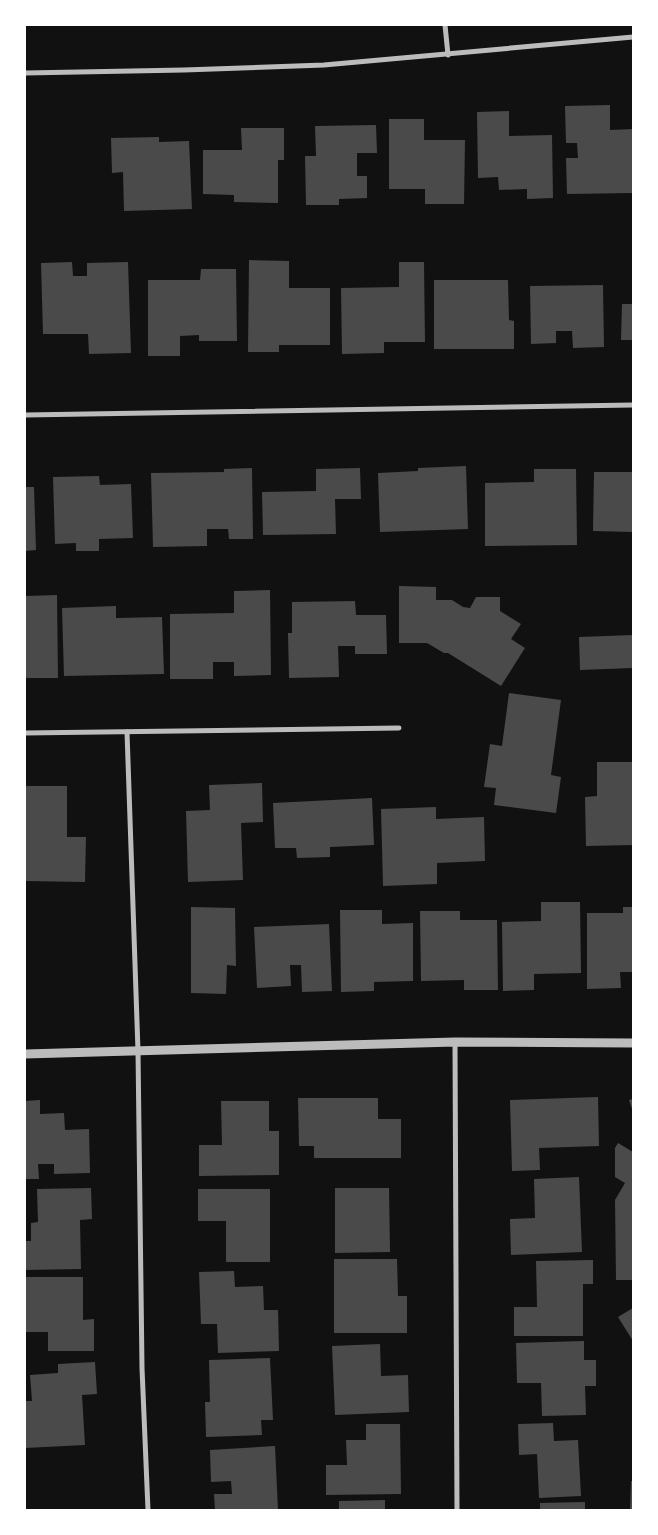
<svg xmlns="http://www.w3.org/2000/svg" width="658" height="1535" font-family="'PT Sans Narrow',sans-serif">
<style>
.building{fill:#4a4a4a}
.lines{fill:none;stroke-linecap:round;stroke-linejoin:round}
.minor{stroke:#bcbcbc;stroke-width:5}
.tertiary{stroke:#bcbcbc;stroke-width:9}
</style>
<rect width="100%" height="100%" fill="#111"/>
<!-- building -->
<g class="building">
<path d="M610,105V130L633,129V193L567,194L566,158H578L577,143H566L565,106Z"/>
<path d="M509,111V136L552,135L553,198L527,199V189L499,190L498,177L478,178L477,112Z"/>
<path d="M389,119H424V140H465L464,204H425V189H389Z"/>
<path d="M376,125L377,153H357V176H367V198L339,199V205H306L305,156H316L315,126Z"/>
<path d="M241,128H284V160H278V203L234,202V195L203,194V150H242Z"/>
<path d="M159,137V142L189,141L192,209L124,211L123,172L112,173L111,138Z"/>
<path d="M249,260L289,261V288H330V345H279V352H248Z"/>
<path d="M72,262L73,276H87V263L128,262L131,353L89,354L88,334H43L41,263Z"/>
<path d="M399,262H424L425,342H384V353L342,354L341,288L399,287Z"/>
<path d="M201,269H236L237,341H199V335L180,336V356H148V280H200Z"/>
<path d="M434,280H508L509,320L514,321V349H434Z"/>
<path d="M603,285L604,347L573,348L572,331H556V343L531,344L530,286Z"/>
<path d="M622,304H633V340H621Z"/>
<path d="M466,466L468,529L380,532L378,473L418,471V468Z"/>
<path d="M252,468L253,539H229L228,529H207V546L153,547L151,473L224,472V469Z"/>
<path d="M360,468L361,499H335L336,534L263,535L262,492L316,491V469Z"/>
<path d="M534,469H576L577,545L485,546V483L534,482Z"/>
<path d="M594,472H633V532L593,531Z"/>
<path d="M99,476L100,485L131,484L133,538L99,539V551H76V543L55,544L53,477Z"/>
<path d="M25,487H34L36,550L25,551Z"/>
<path d="M399,586L436,587V600H452L463,607L470,608L476,597H500V611L521,624L511,639L525,648L501,686L448,653H444L427,643H399Z"/>
<path d="M270,590L271,675L234,676V662H213V679H170V614L234,613V591Z"/>
<path d="M57,595L58,678H25V596Z"/>
<path d="M355,601L356,615H386L387,654H355V646H338L339,677L289,678L288,633H292V602Z"/>
<path d="M116,606V618L162,617L164,674L64,676L62,608Z"/>
<path d="M633,635V668L580,670L579,637Z"/>
<path d="M509,693L561,700L551,775L561,777L556,813L494,805L496,788L484,787L490,744L502,746Z"/>
<path d="M597,762H633V845L586,846L585,797L597,796Z"/>
<path d="M262,783L263,822L241,823L243,880L188,882L186,811L210,810L209,785Z"/>
<path d="M25,786H67V837H86L85,882L25,881Z"/>
<path d="M372,798L374,845L330,847V857L297,858L296,848H275L273,803Z"/>
<path d="M436,807V819L484,817L485,861L437,863V884L383,886L381,809Z"/>
<path d="M541,902H580L581,973L534,974V990L503,991L502,922L541,921Z"/>
<path d="M191,907L235,908L236,966L227,965L226,994L191,993Z"/>
<path d="M623,907H633V972H620L621,988L587,989V913H623Z"/>
<path d="M340,910H382V924L413,923V981L374,982V991L341,992Z"/>
<path d="M420,911H460V920H497L498,990H464V980L421,981Z"/>
<path d="M329,924L332,991L302,992L301,965H290L291,986L257,988L254,927Z"/>
<path d="M598,1097L599,1146L539,1148L540,1170L512,1171L510,1100Z"/>
<path d="M298,1098H378V1119H401V1158H314V1146H299Z"/>
<path d="M633,1099V1112L629,1100Z"/>
<path d="M40,1100V1114L64,1113L65,1130L89,1129L90,1173L54,1174V1164H38L39,1179H25V1101Z"/>
<path d="M221,1101H269V1131H279V1175L199,1176V1145H222Z"/>
<path d="M618,1143L633,1152V1280H616L615,1200L625,1183L615,1177V1148Z"/>
<path d="M579,1177L582,1252L511,1255L510,1219L535,1218L534,1179Z"/>
<path d="M91,1188L92,1219L80,1220L81,1269L25,1270V1241H31V1223L38,1222L37,1189Z"/>
<path d="M335,1188H389L390,1252L335,1253Z"/>
<path d="M198,1189H270V1262H226V1221H198Z"/>
<path d="M334,1259H397L398,1296H407V1333H334Z"/>
<path d="M593,1260V1284H583V1336H514V1307H537L536,1261Z"/>
<path d="M234,1271L235,1287L263,1286L264,1310H278L279,1351L218,1353L217,1324H201L199,1272Z"/>
<path d="M25,1277H83V1320L94,1319V1351H48V1332H25Z"/>
<path d="M633,1308V1341L618,1317Z"/>
<path d="M584,1341V1360H596V1386H585L586,1415L542,1416L541,1383H517L516,1343Z"/>
<path d="M380,1344L381,1376L408,1375L409,1412L335,1415L332,1346Z"/>
<path d="M270,1358L273,1420H261L262,1435L206,1437L205,1402H210L209,1360Z"/>
<path d="M95,1362L97,1394L82,1395L85,1445L25,1448V1401H32L30,1375L58,1373V1364Z"/>
<path d="M553,1423L554,1441L578,1440L581,1496L539,1498L537,1454L519,1455L518,1424Z"/>
<path d="M366,1424H400L401,1494L326,1495V1465H347L346,1440H366Z"/>
<path d="M275,1446L278,1510H215L214,1494H232L231,1481L211,1482L210,1450Z"/>
<path d="M631,1481H633V1510H630Z"/>
<path d="M385,1500V1510H339V1501Z"/>
<path d="M585,1502V1510H540V1503Z"/>
</g>
<g class="lines">
<!-- minor -->
<g class="minor">
<path d="M445,25L448,55"/>
<path d="M25,73L184,70L324,65L633,37"/>
<path d="M25,415L633,405"/>
<path d="M127,732L138,1051L142,1368L148,1510"/>
<path d="M25,733L399,728"/>
<path d="M455,1042L457,1510"/>
</g>
<!-- tertiary -->
<path class="tertiary" d="M25,1054L455,1042L633,1043"/>
</g>
<!-- border -->
<rect width="658" height="1535" fill="none" stroke="#ffffff" stroke-width="52"/>
</svg>
